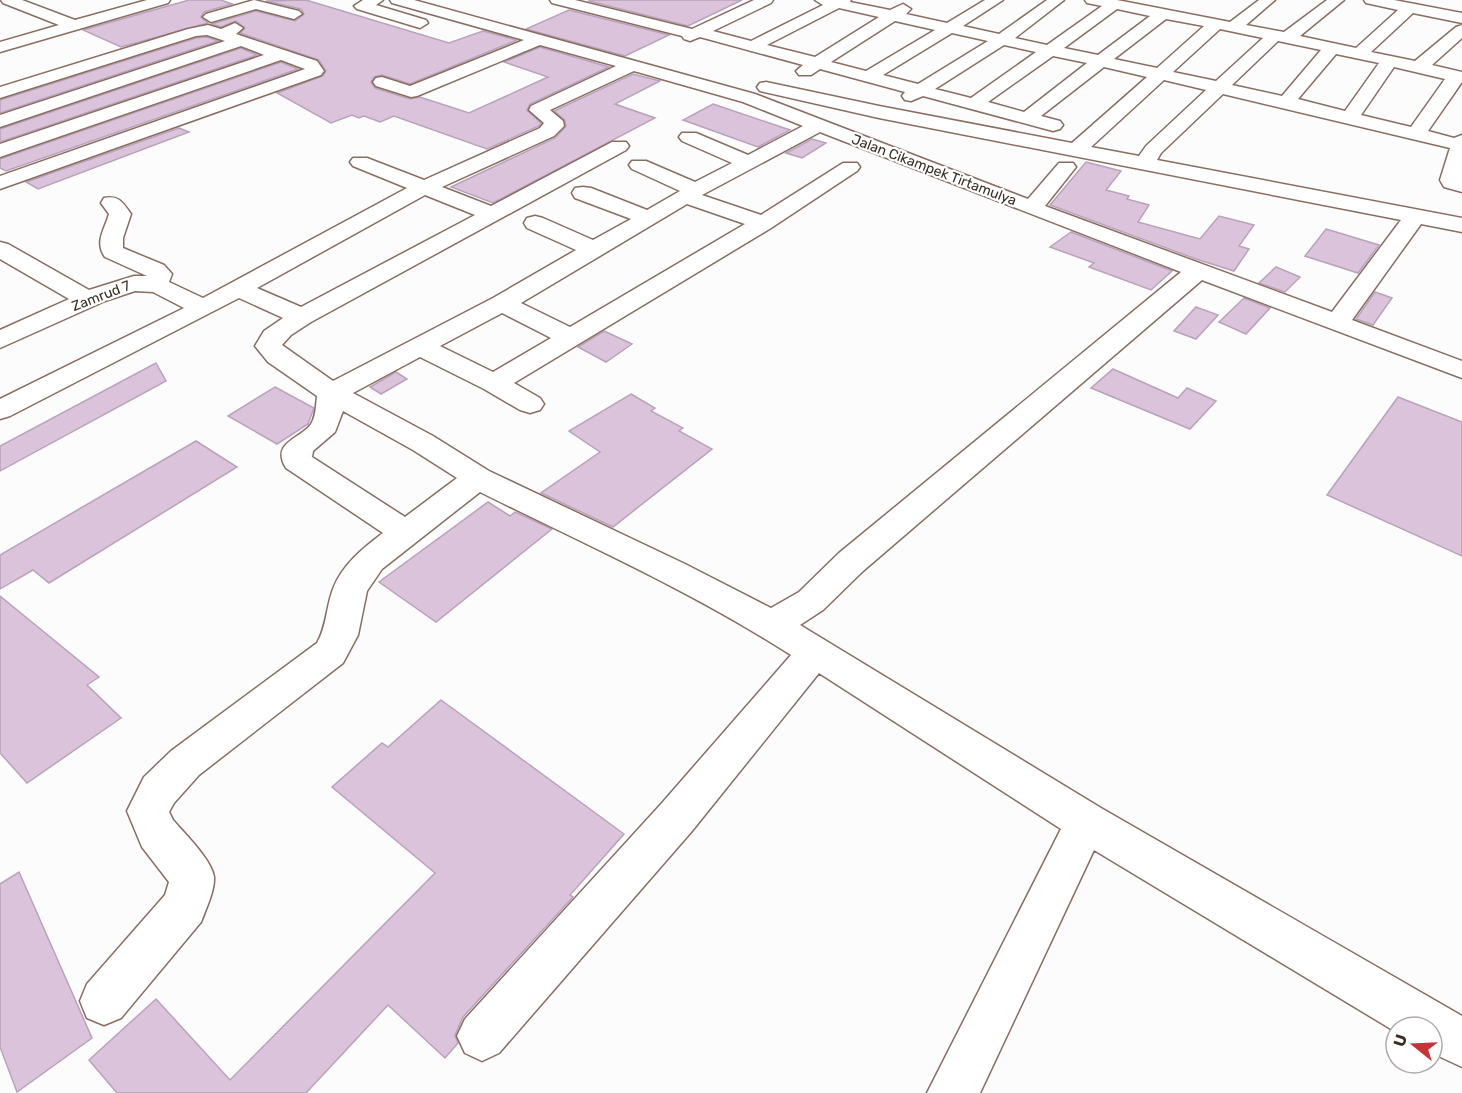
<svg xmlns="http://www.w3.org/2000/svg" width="1462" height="1093" font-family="Rubik,sans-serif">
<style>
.building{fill:#dac3db;stroke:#b9a3ba;stroke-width:1.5}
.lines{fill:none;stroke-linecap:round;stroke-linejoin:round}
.minor-casing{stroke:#8a6d62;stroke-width:3}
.minor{fill:#fff;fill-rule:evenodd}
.labels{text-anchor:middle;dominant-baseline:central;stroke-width:4.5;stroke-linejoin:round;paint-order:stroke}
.far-street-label{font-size:14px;fill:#3a2d28;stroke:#fff}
</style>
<rect width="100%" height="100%" fill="#fcfcfc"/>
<!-- building -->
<g class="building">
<path d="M189,0H221L232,4L204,12L201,17L208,23L121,47L83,30Z"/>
<path d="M306,0L449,43L483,31L517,40L410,84L382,75L374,77L371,82L375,88L410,99L420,97L469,113L548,77L504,62L540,47L609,67L530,104L527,110L541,123L539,126L487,149L394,116L380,122L364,116L359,118L352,115L331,123L277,93L323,76L326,71L319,60L240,33L245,28L236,21L221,27L212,24L256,11L295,21L304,14L301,9L266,1Z"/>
<path d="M591,0H742L688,26L589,1Z"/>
<path d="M569,10L669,35L625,56L526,29Z"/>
<path d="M207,37L218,41L0,113V100L196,38Z"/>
<path d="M241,48L257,55L0,142V129Z"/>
<path d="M281,62L298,69L6,171L0,168V159Z"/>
<path d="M633,74L660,81L615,104L655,118L493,203L451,187L555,138L566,126L564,119L554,111Z"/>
<path d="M713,104L790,130L758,147L683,120Z"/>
<path d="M179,128L189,132L38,189L26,182Z"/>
<path d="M812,139L826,143L802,158L786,153Z"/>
<path d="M1086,162L1121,171L1106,190L1129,196L1127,199L1149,205L1138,222L1200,239L1219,216L1254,225L1239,246L1249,249L1234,271L1196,259L1050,205Z"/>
<path d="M1326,229L1379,245L1358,273L1305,256Z"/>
<path d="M1071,232L1172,271L1151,290L1089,267L1094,263L1050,247Z"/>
<path d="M1276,267L1300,277L1285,292L1259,283Z"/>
<path d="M1375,292L1392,298L1373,325L1356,319Z"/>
<path d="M1244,298L1270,308L1246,334L1219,322Z"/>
<path d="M1196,307L1218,315L1196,339L1174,331Z"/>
<path d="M604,331L632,344L606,362L578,347Z"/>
<path d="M156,363L166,381L0,471V446Z"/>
<path d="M1113,369L1178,398L1187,388L1216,401L1190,429L1091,388Z"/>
<path d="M396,372L407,379L381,394L370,387Z"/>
<path d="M275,387L314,408L308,424L277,444L228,416Z"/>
<path d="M631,394L655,408L651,411L683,428L679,431L712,449L613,527L541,493L600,452L569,431Z"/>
<path d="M1398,397L1462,422V556L1327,495Z"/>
<path d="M196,441L237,467L49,583L33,570L0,589V555Z"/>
<path d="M488,502L510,516L515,512L552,529L436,622L379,582Z"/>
<path d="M0,596L99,677L87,685L121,718L27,783L0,753Z"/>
<path d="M441,700L624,834L570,895L573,897L463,1017L455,1035L458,1043L445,1058L388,1005L306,1093H117L89,1060L156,999L230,1080L435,873L332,787L382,743L388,747Z"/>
<path d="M19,872L92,1038L17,1092L0,1047V884Z"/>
</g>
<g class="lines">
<defs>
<g id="minor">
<path d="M1,0H22L75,20L147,0H170L168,3L0,52V42L59,25L3,3Z"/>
<path d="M254,0L299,11L302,14L294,19L256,9L211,22L203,17L206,14Z"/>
<path d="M363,0H383L376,5L426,20L428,23L420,28L357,9L354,6Z"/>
<path d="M390,0H414L755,94L1028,199L1059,163H1073L1076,167L1045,206L1332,312L1401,220L879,118L760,91L757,87L760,83L766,82L879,106L1072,143L1147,77L1104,67L1041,116L1060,121L1063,125L1060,129L1053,131L923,96L911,101L905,100L902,96L905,92L820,69L811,75H799L796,71L803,65L700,37L690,41L684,39L682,36L552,3L550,0H575L692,29L754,0H773L771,3L713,31L751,41L823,5L815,0H851L850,2L890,10L903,4L911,9L906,14L947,23L985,0H1003L963,26L999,34L1047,0H1064L1015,38L1047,45L1102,6L1087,3L1085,0H1117L1230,22L1259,0H1275L1246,25L1284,32L1327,0H1344L1300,36L1356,48L1398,10L1366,3L1364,0H1394L1462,13V23L1413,13L1371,52L1415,61L1456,27L1462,25V38L1432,65L1462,72V82L1428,131L1454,138L1462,135V192L1444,187L1440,180L1450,148L1223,94L1161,153L1157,160L1462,218V232L1421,224L1352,320L1462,361V378L1202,280L863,571L823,610L800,625L1101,808L1462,1016V1067L1432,1053V1027H1396V1032L1094,850L980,1093H927L1061,829L819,673L692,831L499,1053L482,1061L465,1053L457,1036L465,1019L662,803L791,655C693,592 585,544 480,492L382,569L367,591L358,635L343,663L199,775L174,803L169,812L173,820C184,833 212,860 214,877C215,890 206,909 201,922L121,1018L104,1025L87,1018L80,1001L87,984L165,895L169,882L142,847L127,811L144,777L171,751L317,643C327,626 326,607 333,589C342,565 363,548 383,533L286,468C270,442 301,439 311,424C316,417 316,404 317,396L268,362L255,346L264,331L283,318L239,298L10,416L0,419V399L184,308L153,292L135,291L105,301L0,348V330L69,299L0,259V242L8,244L89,290L134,276H147L105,257C94,242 105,229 109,214L101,203L104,198C119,195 123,203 131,214L123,238V248L164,265L172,274L169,282L203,298L407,188L353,166L350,162L353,158H367L424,180L540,128L544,123L529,110L531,106L616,66L540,45L417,96L411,97L376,86L373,82L376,78L382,77L410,86L524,40L392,3ZM839,8L879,17L815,57L767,45ZM1117,9L1150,16L1098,55L1064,48ZM1166,19L1204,26L1157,68L1114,59ZM895,21L935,30L866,71L831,62ZM1220,29L1263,38L1216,81L1173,72ZM952,33L988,41L918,84L883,75ZM1278,41L1321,50L1282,96L1232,85ZM1004,45L1036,52L971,98L935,89ZM1336,54L1379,63L1345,111L1298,99ZM1053,56L1087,63L1024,112L988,102ZM1394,67L1445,79L1411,127L1361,115ZM634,71L743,102L803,126L748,155L696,133H682L679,137L682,141L732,163L695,182L646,161H632L629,165L632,169L680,191L647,210L591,188L583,187L575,188L572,193L575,198L631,219L593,240L543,218L535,216L527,218L524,223L527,228L576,250L493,298L333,381L282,345L291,335L311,322L626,150L629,146L626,142H612L491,206L442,187L554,136L564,126L563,121L550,110ZM1164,80L1206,90L1146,146L1139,156L1091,147ZM820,132L1181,272L839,553L799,592L771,608L685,564L489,471L433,436L353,393L420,357L484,389L520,410L530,413L540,410L544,404L540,398L514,383L771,228L857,171L860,167L857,163H843L761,215L702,195ZM425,195L475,215L301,307L257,288ZM687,204L745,224L570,327L521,303ZM502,313L551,338L493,372L440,346ZM343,411L413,450L457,478L405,517L312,457L313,451L335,432Z"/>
<path d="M235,23L243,28L236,34L317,61L324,71L321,75L0,189V176L305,69L281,60L0,157V144L264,55L241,46L0,127V115L225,41L207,35L196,36L0,98V87L188,29L208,25L221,29Z"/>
</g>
</defs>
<!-- minor casing -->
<use href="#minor" class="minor-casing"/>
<!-- minor -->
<use href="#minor" class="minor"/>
</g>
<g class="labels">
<!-- far-street labels -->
<g class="far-street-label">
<text transform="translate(934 170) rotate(21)">Jalan Cikampek Tirtamulya</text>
<text transform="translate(101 296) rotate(-21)">Zamrud 7</text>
</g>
</g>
<!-- north arrow -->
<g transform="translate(1414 1045) rotate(288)"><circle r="28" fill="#ffffff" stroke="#b0aba9" stroke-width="1.5"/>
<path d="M0-4.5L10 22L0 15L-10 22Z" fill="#c43438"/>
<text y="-9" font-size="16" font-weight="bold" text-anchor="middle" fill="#3a2d28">U</text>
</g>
</svg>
